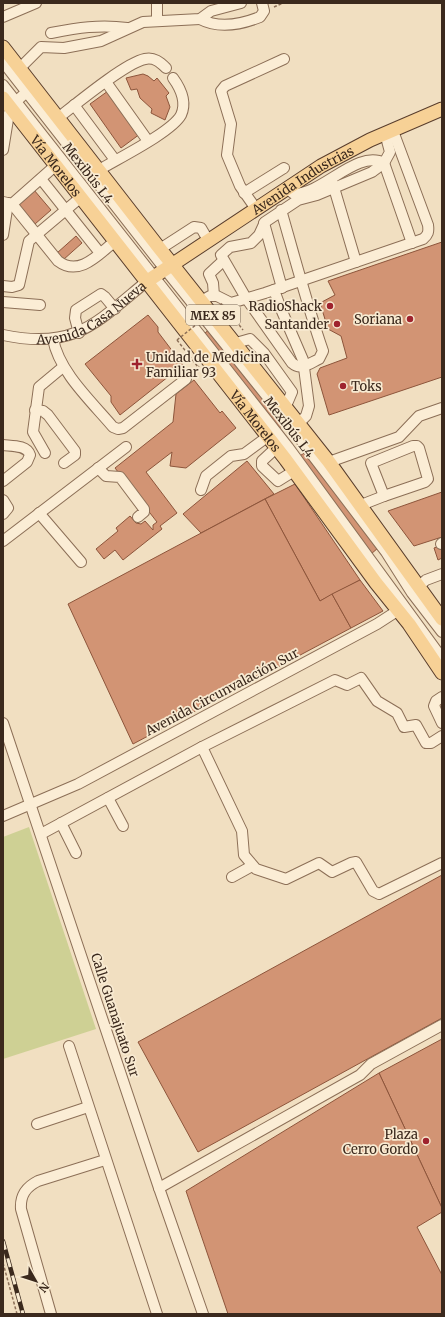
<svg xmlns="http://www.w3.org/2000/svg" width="445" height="1317" font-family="Merriweather,serif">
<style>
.green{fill:#ced094}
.building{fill:#d29474;stroke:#8d553b}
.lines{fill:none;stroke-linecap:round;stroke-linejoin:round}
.minor-casing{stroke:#8c6f57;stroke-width:12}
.major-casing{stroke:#593d2c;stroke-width:15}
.path{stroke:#8c6f57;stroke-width:1.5;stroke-dasharray:3 2;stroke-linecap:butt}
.minor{stroke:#fbedd5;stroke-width:10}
.major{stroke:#f7d196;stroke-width:13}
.rail-casing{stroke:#3b291d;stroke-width:4.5}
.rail{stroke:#f8ead1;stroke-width:3;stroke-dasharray:9;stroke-linecap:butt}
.path-bridge{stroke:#8c6f57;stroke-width:1.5;stroke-dasharray:3 2;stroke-linecap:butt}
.poi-dot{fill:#9f232e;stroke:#f8ead1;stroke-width:1.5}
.labels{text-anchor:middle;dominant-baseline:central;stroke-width:3.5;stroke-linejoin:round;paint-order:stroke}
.shield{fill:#f8ead1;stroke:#746353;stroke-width:1}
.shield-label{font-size:12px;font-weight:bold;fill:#3b291d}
.street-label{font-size:13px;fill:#3b291d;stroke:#f8ead1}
.poi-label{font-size:13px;fill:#3b291d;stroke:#f8ead1;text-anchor:end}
</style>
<rect width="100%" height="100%" fill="#f1dfc1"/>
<!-- green -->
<path class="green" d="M29,827L96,1029L3,1059V837Z"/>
<!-- building -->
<g class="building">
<path d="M143,74L148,76L154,81L157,78L169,93L166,96L170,107L165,120L151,113L152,109L140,98L137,89L131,90L126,78Z"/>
<path d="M108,91L140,134L121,148L90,104Z"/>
<path d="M34,190L51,210L35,224L18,204Z"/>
<path d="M76,236L82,243L63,260L57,253Z"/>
<path d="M442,242V377L329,415L317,374L320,368L347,358L341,336L328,329L320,303L335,295L328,281Z"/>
<path d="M148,315L158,327V332L183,365L120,415L111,402V396L85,364Z"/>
<path d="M209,330L284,424L277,430L202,335Z"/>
<path d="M194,380L220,413L222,411L236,428L186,468L170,466L172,452L146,472L177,513L160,526L162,529L123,560L115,550L104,559L96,549L118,531L116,528L130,516L136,523L141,524L145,521L153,530V525L157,522L115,468L173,422L176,394Z"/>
<path d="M304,453L378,548L371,554L297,458Z"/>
<path d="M247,461L274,494L201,533L183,514Z"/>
<path d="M295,484L360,580L320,601L265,499Z"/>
<path d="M442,492V537L414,546L388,511Z"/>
<path d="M265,499L320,601L332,594L351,628L133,744L68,604Z"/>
<path d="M442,545V558L438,560L434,548Z"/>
<path d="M360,580L383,611L351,628L332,594Z"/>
<path d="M442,875V1018L198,1152L138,1042Z"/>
<path d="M442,1039V1208L379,1073Z"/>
<path d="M379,1073L442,1208V1212L417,1227L442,1275V1314H228L186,1191Z"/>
</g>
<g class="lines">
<defs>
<g id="minor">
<path d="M157,3V20"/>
<path d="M3,17L36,3"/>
<path d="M200,19C219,29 240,25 260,17L264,11L262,3"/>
<path d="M51,33C77,28 100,24 127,28"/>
<path d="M3,62L164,268L282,415L386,552L412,593L442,632"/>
<path d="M20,68L41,47L64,48L101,41L143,22L200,19L211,11L241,3"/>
<path d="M106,82L148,141"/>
<path d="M3,85L288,447L442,658"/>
<path d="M74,105L115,160"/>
<path d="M58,118C76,104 125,63 145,59C154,57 160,62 166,68"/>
<path d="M3,150L10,107L32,87"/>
<path d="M99,170C117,159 172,132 181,115C187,102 181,89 173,78"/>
<path d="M41,179L100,253"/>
<path d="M332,181L356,262"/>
<path d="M286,188L294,194C323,194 357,149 384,163L412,243"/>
<path d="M244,193L284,168"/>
<path d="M3,202L12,204L58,261C79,277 98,255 114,242"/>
<path d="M12,204L55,166"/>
<path d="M256,209L240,186L227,155L231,124L221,91L225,86L284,59"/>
<path d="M281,210C295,258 307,305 323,351L319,359C310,363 301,371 292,363L246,298L221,255L230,247L251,243L259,235L265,222L298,200L317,195L372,172L384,163L390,152L385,133"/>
<path d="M264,223L282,288"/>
<path d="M3,235L8,203"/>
<path d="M160,249L194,227L201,228L208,240"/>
<path d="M3,286L12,287L19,285L29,241L80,198"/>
<path d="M274,290L281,309L303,360L309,406L306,416L299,423"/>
<path d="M214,296L213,283L209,274L223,261"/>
<path d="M201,301L210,296H217L231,303L265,293L423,239C428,235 429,232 428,225L393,131"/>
<path d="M3,302L40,305"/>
<path d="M79,333L75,318L76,310L101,294L105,297L115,309"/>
<path id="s1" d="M3,335C74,350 95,324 146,282"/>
<path d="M53,339C59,372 92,402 113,427L118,429L123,428L186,379"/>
<path d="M236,343L250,339L264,353L292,392L286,406"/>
<path d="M35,410L43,411L48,415L75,451V455L64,463"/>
<path d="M3,445C12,446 27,445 30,455L27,462L3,481"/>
<path d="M413,446H417L419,448L428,479L425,482L384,496L371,463Z"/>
<path d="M276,448L262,461V466L278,481L294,471"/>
<path d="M45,453L33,432L39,387L63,367"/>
<path d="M329,462L399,437L419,416L442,408"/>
<path d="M98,468L106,476L120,477L144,509V512L138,517"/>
<path d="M201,490L206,476L231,456L244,454L267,437"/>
<path d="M3,500L8,508L3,514"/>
<path d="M361,505L384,496"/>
<path d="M39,513L81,562"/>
<path d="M3,541L126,447"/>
<path d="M441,544L442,543"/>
<path d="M413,591L426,580L442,574"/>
<path d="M442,697L436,701L434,706L442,723"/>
<path d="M3,723L159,1188L203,1314"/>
<path d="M202,747L242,831L244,855L256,869L286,879L319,863L332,872L351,863L356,862L373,891L379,894L442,863"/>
<path d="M108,798L123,826"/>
<path d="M3,816L78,784L377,624L394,613L402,605"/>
<path d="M61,823L76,853"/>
<path d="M41,834L202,747L335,680L347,685L361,678L377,701L397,713L404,727L416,725L426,743H431L442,736"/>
<path d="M232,877L252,866"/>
<path d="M69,1046L157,1314"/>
<path d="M37,1124L88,1107"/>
<path d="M159,1188L360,1075L371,1064L442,1025"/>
<path d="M51,1314L21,1209C20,1195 26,1187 38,1181L105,1160"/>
</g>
<g id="major">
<path d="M3,47L160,249L329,462L442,619"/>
<path id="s2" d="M3,98L286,460L376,583L409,624L442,673"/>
<path id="s3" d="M146,282L321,166L370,140L442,109"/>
</g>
</defs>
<!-- minor casing -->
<use href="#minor" class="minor-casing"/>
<!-- major casing -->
<use href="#major" class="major-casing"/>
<!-- path -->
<g class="path">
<path d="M274,7L283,3"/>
<path d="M230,313L243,330"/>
<path d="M177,340L198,367L199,366"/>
<path d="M3,1263L17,1314"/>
</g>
<!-- minor -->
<use href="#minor" class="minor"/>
<!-- major -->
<use href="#major" class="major"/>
<defs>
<path id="rail" d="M3,1241L23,1314"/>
</defs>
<!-- rail casing -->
<use href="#rail" class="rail-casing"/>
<!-- rail -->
<use href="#rail" class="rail"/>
<!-- path-bridge -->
<path class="path-bridge" d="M177,340L223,303"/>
</g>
<!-- markers -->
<g class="poi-dot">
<circle cx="330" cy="306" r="4"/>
<circle cx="410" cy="319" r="4"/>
<circle cx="337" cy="324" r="4"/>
<path d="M135 358h4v4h4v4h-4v4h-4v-4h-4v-4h4z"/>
<circle cx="343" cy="386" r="4"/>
<circle cx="426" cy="1141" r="4"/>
</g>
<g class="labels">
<!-- shield labels -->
<rect class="shield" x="186" y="305" width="54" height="20" rx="3"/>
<g class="shield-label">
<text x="213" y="315">MEX 85</text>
</g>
<!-- street labels -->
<g class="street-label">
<text stroke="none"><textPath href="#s2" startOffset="86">Vía Morelos</textPath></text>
<text transform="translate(88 173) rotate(52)">Mexibús L4</text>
<text stroke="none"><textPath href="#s3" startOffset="187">Avenida Industrias</textPath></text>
<text stroke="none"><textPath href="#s1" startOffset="96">Avenida Casa Nueva</textPath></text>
<text stroke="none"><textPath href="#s2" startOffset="410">Vía Morelos</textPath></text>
<text transform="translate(289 427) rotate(52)">Mexibús L4</text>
<text transform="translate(222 692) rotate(-28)">Avenida Circunvalación Sur</text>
<text transform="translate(115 1015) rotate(72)">Calle Guanajuato Sur</text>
</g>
<!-- poi labels -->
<g class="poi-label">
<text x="322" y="306">RadioShack</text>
<text x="402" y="319">Soriana</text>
<text x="329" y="324">Santander</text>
<text x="146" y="357" text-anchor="start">Unidad de Medicina<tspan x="146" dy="15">Familiar 93</tspan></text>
<text x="351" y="386" text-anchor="start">Toks</text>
<text x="418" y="1134">Plaza<tspan x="418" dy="15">Cerro Gordo</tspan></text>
</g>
</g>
<!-- border -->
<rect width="445" height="1317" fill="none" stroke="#3b291d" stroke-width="8"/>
<!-- north arrow -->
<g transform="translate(36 1281) rotate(129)" stroke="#f8ead1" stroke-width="3" paint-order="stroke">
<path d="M0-3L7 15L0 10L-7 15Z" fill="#3b291d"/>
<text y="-6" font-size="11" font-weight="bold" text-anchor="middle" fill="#3b291d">N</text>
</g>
</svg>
